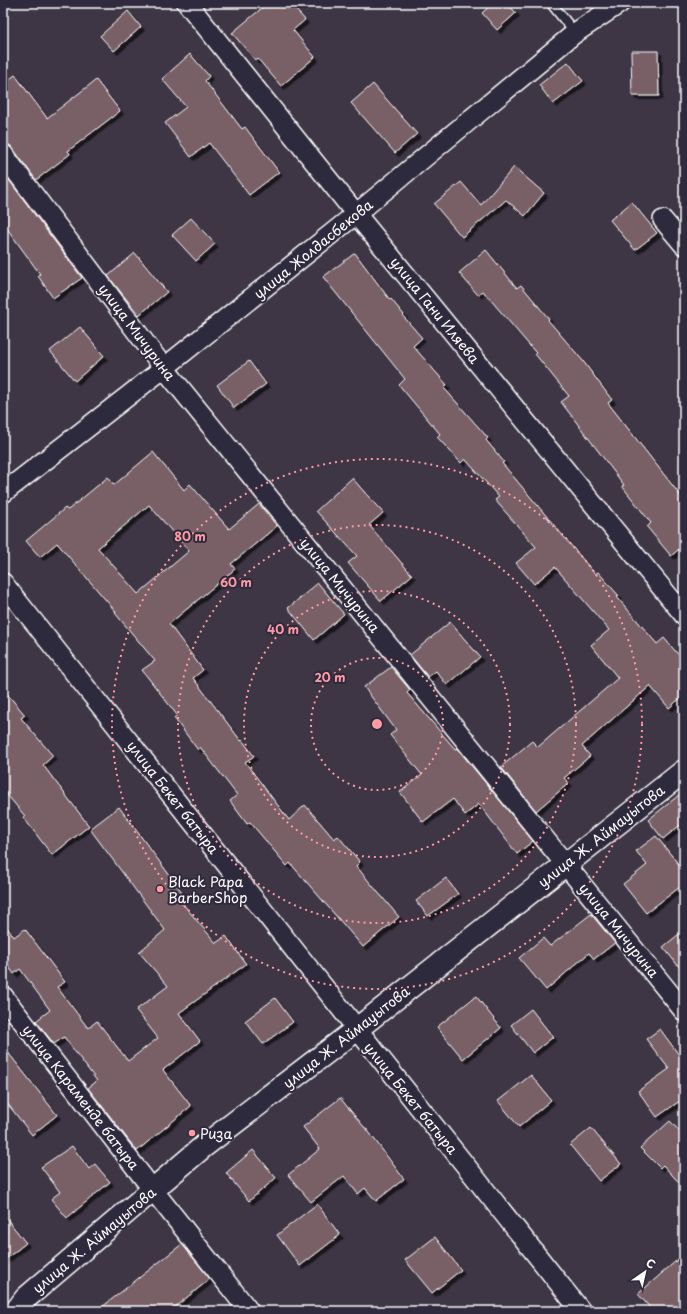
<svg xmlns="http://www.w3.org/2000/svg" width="687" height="1314" font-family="'Playpen Sans',sans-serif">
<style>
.building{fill:#786166;stroke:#fff;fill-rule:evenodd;filter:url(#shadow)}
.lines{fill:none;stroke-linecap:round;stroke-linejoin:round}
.lane-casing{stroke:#fff;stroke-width:12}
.street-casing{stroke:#fff;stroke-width:22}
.secondary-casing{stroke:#fff;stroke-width:25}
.lane{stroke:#2f2a3d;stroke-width:9}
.street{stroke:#2f2a3d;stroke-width:19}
.secondary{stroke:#2f2a3d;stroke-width:22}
.ring{fill:none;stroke:#ff9aa2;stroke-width:2;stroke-dasharray:2 4}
.poi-dot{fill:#ff9aa2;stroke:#2f2a3d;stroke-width:1.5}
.labels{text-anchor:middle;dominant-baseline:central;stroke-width:4;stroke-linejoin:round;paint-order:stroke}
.street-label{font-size:14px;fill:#fff;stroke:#2f2a3d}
.poi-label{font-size:14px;fill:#fff;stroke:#2f2a3d;text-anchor:start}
.centre{fill:#ff9aa2;stroke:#2f2a3d;stroke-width:2}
.ring-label{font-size:12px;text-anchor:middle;font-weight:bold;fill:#ff9aa2;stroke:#2f2a3d;stroke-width:4;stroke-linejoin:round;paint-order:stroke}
</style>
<defs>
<filter id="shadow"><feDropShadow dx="3.5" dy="3.5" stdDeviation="0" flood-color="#0009"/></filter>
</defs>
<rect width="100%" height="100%" fill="#3e3545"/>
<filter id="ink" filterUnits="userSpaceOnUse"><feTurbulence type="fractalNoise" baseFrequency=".025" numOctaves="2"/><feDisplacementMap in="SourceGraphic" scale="8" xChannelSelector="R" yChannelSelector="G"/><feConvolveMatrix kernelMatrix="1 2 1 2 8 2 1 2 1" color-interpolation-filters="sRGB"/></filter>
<g filter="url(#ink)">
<!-- building -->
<g class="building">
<path d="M268,3H290L305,20L293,30L315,57L281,86L258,59L256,61L232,33Z"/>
<path d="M493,3H507L516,13L497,30L482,13Z"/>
<path d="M128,11L141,27L114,51L100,36Z"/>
<path d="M631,51H658L659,96H632Z"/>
<path d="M190,54L209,76L205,81L242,129L245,127L279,172L249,195L209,143L191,157L165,123L186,107L162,79Z"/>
<path d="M568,62L583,81L553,104L539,85Z"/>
<path d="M15,75L47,118L96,80L120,111L68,151L70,154L36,180L12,147L8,144L3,143V84Z"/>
<path d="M373,84L417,134L395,153L351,103Z"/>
<path d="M514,167L544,193L525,216L506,200L462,237L434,204L461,182L481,205Z"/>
<path d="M3,172L82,278L53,298L38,276L40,274L3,223Z"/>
<path d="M632,202L657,233L635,250L610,220Z"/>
<path d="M191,218L215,244L196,261L172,235Z"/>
<path d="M486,250L517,288L521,285L549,319L548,320L583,361L612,400L608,403L684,500V545L671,556L647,527L651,523L622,486L624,485L561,402L569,396L535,354L536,353L483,291L478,295L459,273Z"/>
<path d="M135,253L167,292L139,315L108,276Z"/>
<path d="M355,253L390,300L391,299L404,315L403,316L422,338L413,346L447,385L444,388L488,438L486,440L504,462L502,463L595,574L598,572L619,596L617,597L657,644L664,638L684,661V695L669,708L650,686L582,746L590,756L564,778L569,783L536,811L501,767L532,741L538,747L618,678L591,645L609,630L555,567L534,584L516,563L536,547L495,500L499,497L465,459L461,463L437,437L440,434L399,385L405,379L323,277Z"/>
<path d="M80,327L104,356L75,381L50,351Z"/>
<path d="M249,361L266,384L234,408L217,385Z"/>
<path d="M153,452L184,490L190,484L229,529L259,504L277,526L231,564L235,569L169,624L203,670L193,678L241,741L242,740L254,756L245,762L289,820L305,805L334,839L338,836L360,862L356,866L399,917L363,947L290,863L287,866L250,822L247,824L230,801L237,795L200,747L198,750L174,718L177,715L142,670L155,661L115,613L116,612L57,543L40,557L26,541L65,508L68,510L108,477L114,485ZM149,505L189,551L138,594L98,548Z"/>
<path d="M352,478L383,513L369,525L412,575L381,601L348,563L357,556L316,511Z"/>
<path d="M318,583L344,614L314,640L288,608Z"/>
<path d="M450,622L480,657L447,685L436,671L428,677L410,655Z"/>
<path d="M391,667L410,690L407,693L455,749L457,748L533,841L517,854L479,804L465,815L453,799L423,822L400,792L422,775L390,735L396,730L364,687Z"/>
<path d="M3,689L25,715L21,718L53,756L43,765L89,826L52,855L23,817L25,816L3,790Z"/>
<path d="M684,791V822L663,839L648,820Z"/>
<path d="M119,807L182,892L176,896L216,943L226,936L246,964L179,1013L200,1041L163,1070L191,1106L137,1151L88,1088L97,1081L64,1037L54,1044L36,1021L50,1010L20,969L14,974L3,959V922L14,937L25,929L65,982L57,987L88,1028L97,1021L128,1061L158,1038L136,1010L168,986L139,952L165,930L90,829Z"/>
<path d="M656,836L684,871V884L646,913L623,884L647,865L636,851Z"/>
<path d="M446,878L458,894L428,916L416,901Z"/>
<path d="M591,914L615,943L594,959L589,953L546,990L519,958L543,938L550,946Z"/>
<path d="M684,930V973L663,947Z"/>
<path d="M476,996L501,1028L463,1059L437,1027Z"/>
<path d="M275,998L293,1022L263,1044L245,1021Z"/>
<path d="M531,1009L553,1037L533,1053L511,1025Z"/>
<path d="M660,1029L682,1059L684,1058V1098L657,1117L638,1091L669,1069L646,1039Z"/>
<path d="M3,1046L57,1115L32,1135L3,1098Z"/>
<path d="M531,1075L551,1100L519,1127L498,1101Z"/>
<path d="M340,1098L365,1128H366L404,1179L376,1201L365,1188L358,1194L344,1176L311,1202L288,1175L320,1149L303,1127Z"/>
<path d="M670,1121L684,1136V1188L663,1165L660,1168L640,1148Z"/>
<path d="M591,1128L621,1164L599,1181L570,1145Z"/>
<path d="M72,1146L89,1169L95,1164L110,1182L67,1218L51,1199L60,1192L41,1167Z"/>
<path d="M253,1150L276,1178L249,1201L226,1173Z"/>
<path d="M317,1204L340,1235L300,1266L277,1235Z"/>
<path d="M3,1214L26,1243L3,1261Z"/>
<path d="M435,1237L461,1270L432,1293L405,1260Z"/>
<path d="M182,1244L210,1279L170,1311H97Z"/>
<path d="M684,1254V1311H653L638,1294Z"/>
</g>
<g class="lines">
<defs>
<path id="lane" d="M551,3L575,33"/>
<g id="street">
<path d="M187,3L356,214L684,615"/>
<path d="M3,154L164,368L684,1011"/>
<path d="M663,220L684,245"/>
<path d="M3,493L164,368L356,214L575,33L620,3"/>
<path d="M3,583L581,1311"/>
<path d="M3,996L153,1190L249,1311"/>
</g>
<path id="secondary" d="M16,1311L26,1298L204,1146L357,1029L684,771"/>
</defs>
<!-- lane casing -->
<use href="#lane" class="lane-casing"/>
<!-- street casing -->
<use href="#street" class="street-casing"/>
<!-- secondary casing -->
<use href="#secondary" class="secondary-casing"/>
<!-- lane -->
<use href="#lane" class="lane"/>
<!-- street -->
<use href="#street" class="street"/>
<!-- secondary -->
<use href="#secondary" class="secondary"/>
</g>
</g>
<!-- distance rings -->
<g class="ring">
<circle cx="377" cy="724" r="66"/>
<circle cx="377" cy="724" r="133"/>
<circle cx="377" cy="724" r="199"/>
<circle cx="377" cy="724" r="265"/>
</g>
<!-- markers -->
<g class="poi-dot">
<circle cx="160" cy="889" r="4"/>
<circle cx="192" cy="1133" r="4"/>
</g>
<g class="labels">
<!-- street labels -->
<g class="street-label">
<text transform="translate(313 249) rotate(-39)">улица Жолдасбекова</text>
<text transform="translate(435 310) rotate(51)">улица Гани Иляева</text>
<text transform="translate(137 332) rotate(53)">улица Мичурина</text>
<text transform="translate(340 585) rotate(51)">улица Мичурина</text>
<text transform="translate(173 797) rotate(52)">улица Бекет батыра</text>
<text transform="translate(601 836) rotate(-38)">улица Ж. Аймауытова</text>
<text transform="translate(619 930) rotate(51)">улица Мичурина</text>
<text transform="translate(346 1037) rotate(-38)">улица Ж. Аймауытова</text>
<text transform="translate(81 1097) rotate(52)">улица Караменде батыра</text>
<text transform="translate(411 1098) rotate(51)">улица Бекет батыра</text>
<text transform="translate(94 1240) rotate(-40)">улица Ж. Аймауытова</text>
</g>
<!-- poi labels -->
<g class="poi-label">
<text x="168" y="881">Black Papa<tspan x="168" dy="16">BarberShop</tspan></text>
<text x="200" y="1133">Риза</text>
</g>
</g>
<circle cx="377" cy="724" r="6" class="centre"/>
<g class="ring-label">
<text x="190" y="541">80 m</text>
<text x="236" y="587">60 m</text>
<text x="283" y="634">40 m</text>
<text x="330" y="682">20 m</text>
</g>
<!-- margin -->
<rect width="687" height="1314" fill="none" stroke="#2f2a3d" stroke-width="16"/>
<rect x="8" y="8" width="671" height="1298" fill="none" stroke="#fff" stroke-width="1.5" filter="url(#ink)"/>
<!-- north arrow -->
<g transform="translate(645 1272) rotate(34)" stroke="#2f2a3d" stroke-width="3" paint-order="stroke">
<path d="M0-3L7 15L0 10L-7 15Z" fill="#ffffff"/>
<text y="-6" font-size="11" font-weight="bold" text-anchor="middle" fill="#ffffff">С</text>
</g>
</svg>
